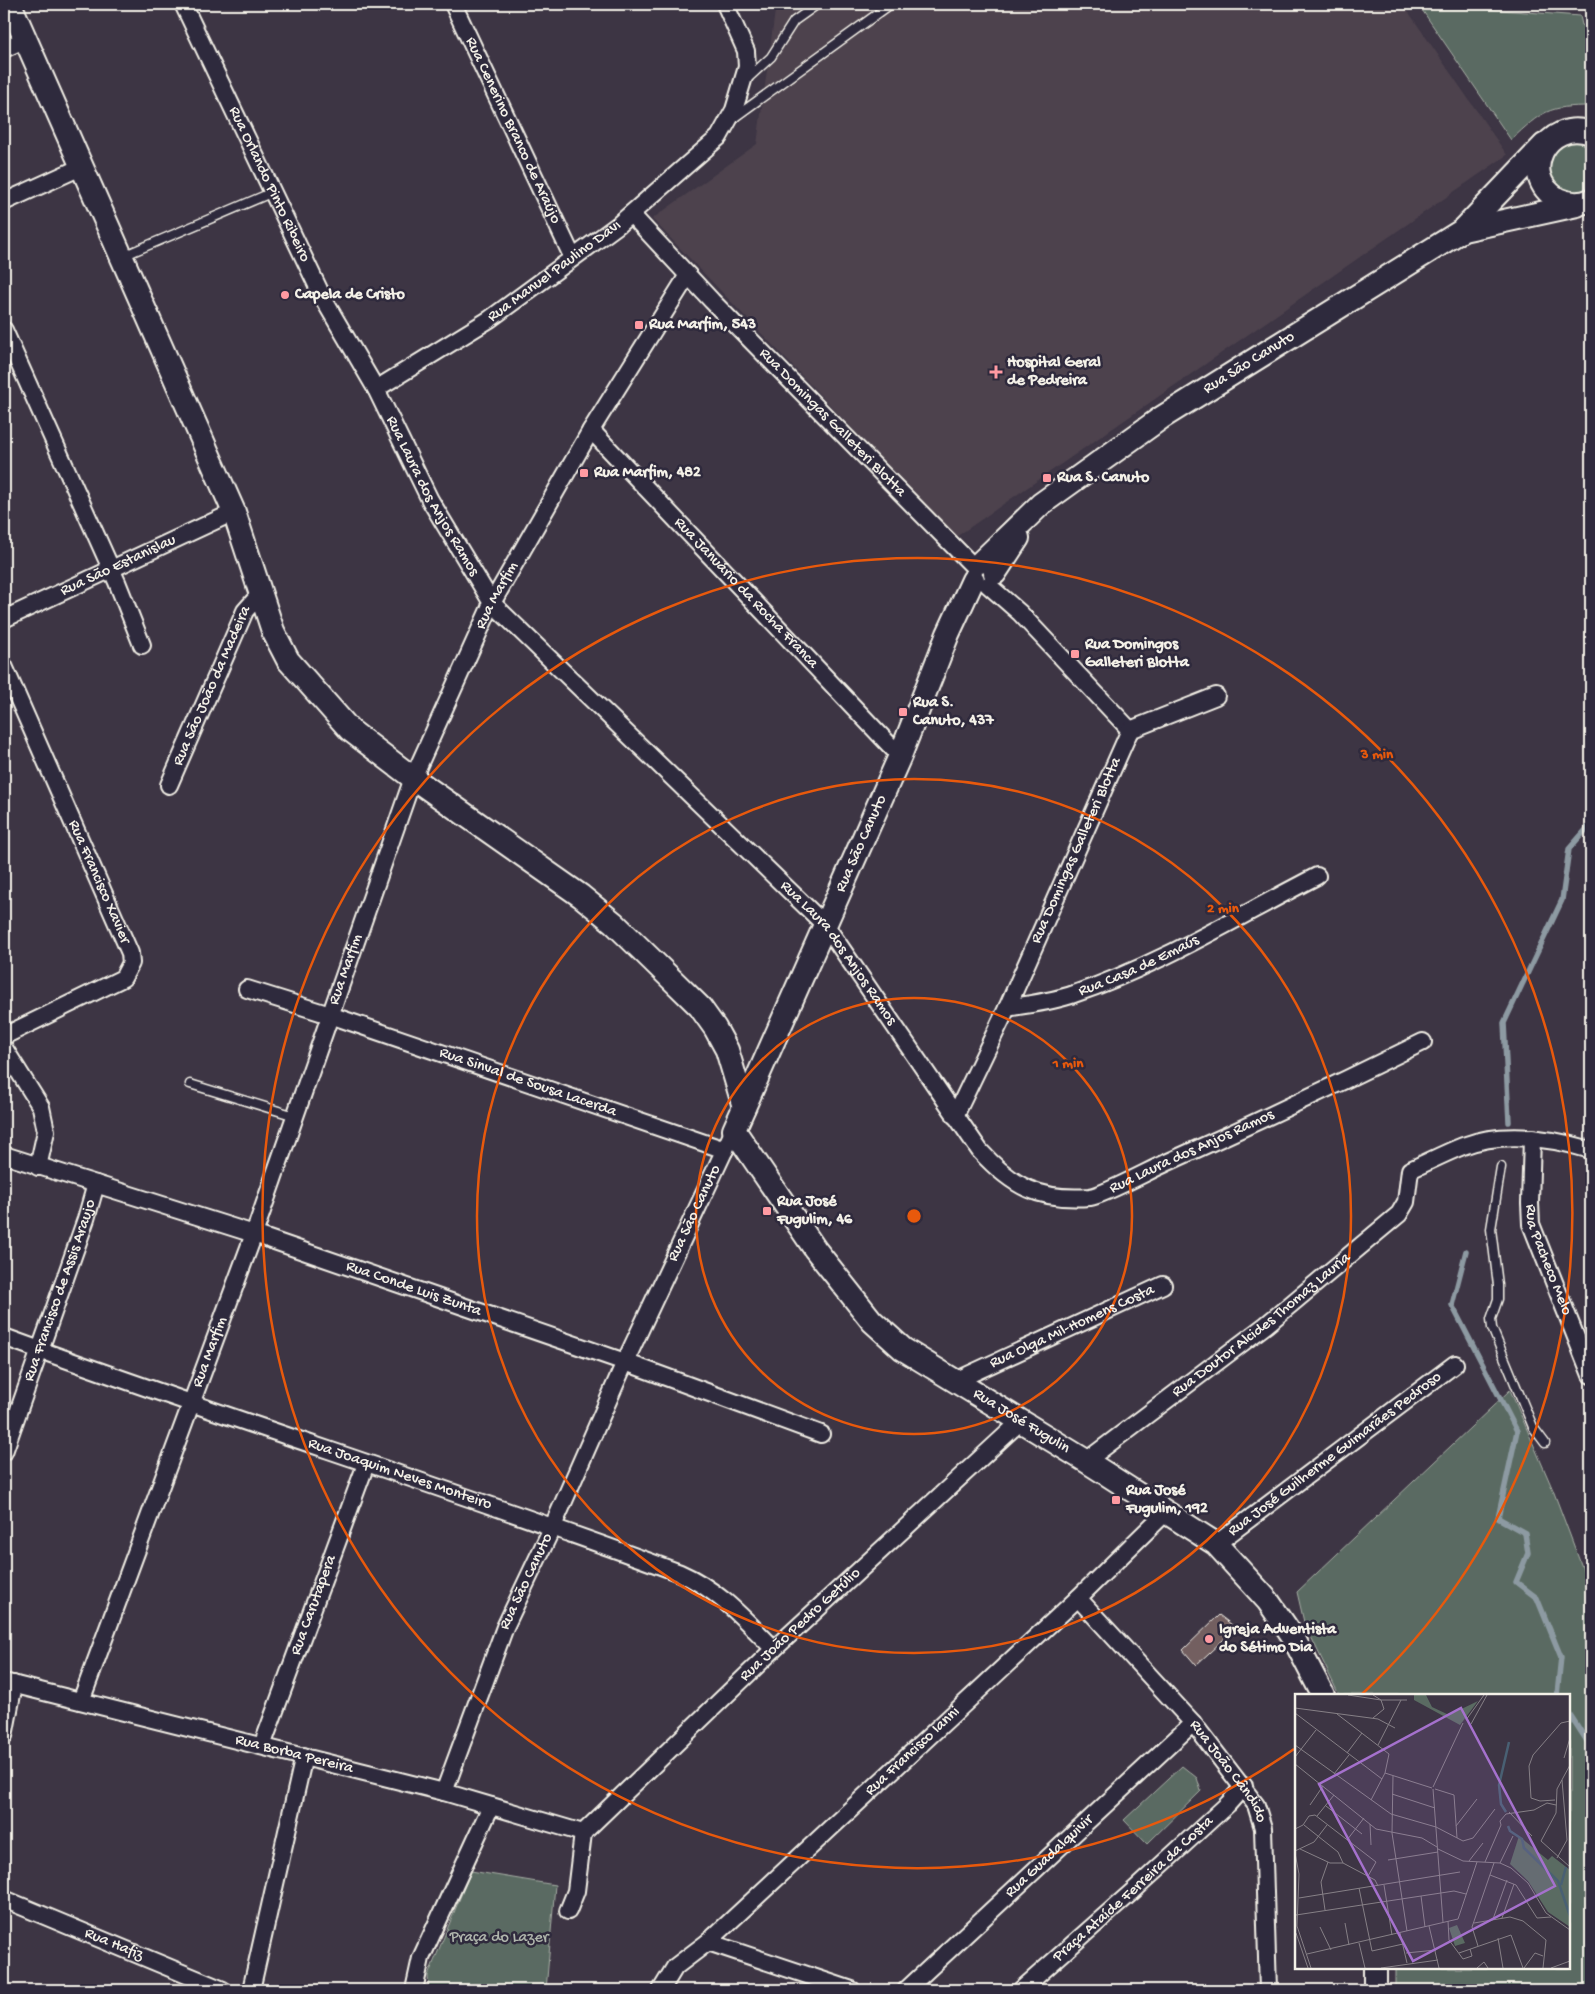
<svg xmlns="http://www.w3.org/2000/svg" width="1595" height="1994" font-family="'Gochi Hand',sans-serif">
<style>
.built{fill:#4d424d}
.green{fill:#5a6b62;stroke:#a7aea5}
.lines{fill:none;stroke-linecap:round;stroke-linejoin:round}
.stream{stroke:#8d9aa2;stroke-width:5.5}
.building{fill:#735f61;stroke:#f4f1e8}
.lane-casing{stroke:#f4f1e8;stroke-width:11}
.street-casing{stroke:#f4f1e8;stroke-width:20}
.secondary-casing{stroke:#f4f1e8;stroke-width:26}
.lane{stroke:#2f2a3d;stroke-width:8}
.street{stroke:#2f2a3d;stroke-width:16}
.secondary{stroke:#2f2a3d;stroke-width:22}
.ring{fill:none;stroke:#e8590c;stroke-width:2.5}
.poi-dot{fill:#ff9aa2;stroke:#2f2a3d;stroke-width:2}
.labels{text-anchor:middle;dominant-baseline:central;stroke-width:5;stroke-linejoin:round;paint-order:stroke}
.street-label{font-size:16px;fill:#f4f1e8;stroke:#2f2a3d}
.poi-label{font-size:16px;font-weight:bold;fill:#f4f1e8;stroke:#2f2a3d;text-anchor:start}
.park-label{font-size:16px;fill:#afb5ac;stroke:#2f2a3d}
.inset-river{fill:none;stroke:#496073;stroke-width:2.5}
.inset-road{fill:none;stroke:#868086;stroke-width:1}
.view{fill:#a571cd;fill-opacity:0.15;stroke:#a571cd;stroke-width:2.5}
.inset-edge{fill:none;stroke:#f4f1e8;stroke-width:2.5}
.centre{fill:#e8590c;stroke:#2f2a3d;stroke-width:2.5}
.ring-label{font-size:15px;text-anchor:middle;font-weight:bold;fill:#e8590c;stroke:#2f2a3d;stroke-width:5;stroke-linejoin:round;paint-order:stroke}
</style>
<rect width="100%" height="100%" fill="#3d3544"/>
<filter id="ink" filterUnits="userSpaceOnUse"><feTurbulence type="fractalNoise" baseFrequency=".02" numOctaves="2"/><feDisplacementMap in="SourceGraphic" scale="10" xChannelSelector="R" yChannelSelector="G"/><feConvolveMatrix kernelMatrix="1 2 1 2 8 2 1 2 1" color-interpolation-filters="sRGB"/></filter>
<g filter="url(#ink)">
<!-- built -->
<path class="built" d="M776,4H1403L1507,155L956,537L652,219L757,144Z"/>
<!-- green -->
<g class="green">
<path d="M1418,4H1464L1486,9L1580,16L1582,25L1591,29V106C1548,106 1542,111 1511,140Z"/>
<path d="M1567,141L1582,142L1591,148V185L1581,191L1574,192L1561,189L1548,173L1550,153Z"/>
<path d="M1510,1390L1553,1490L1591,1591V1990H1395V1968H1569V1695H1339L1304,1622L1297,1592Z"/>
<path d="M1182,1766L1197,1778L1201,1791L1147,1844L1124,1820Z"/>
<path d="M471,1871L555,1885L546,1990H429L428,1976Z"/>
</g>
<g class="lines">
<!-- stream -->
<g class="stream">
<path d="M1509,1122L1504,1023L1562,900L1569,849L1591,824"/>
<path d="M1466,1251L1452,1305L1517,1431L1498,1518L1525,1533L1528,1553L1516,1582L1537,1598L1561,1657L1557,1695"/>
<path d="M1569,1713L1589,1744L1586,1769L1591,1781"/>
</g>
</g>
<!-- building -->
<path class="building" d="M1219,1615L1236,1628L1196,1665L1183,1650Z"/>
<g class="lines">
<defs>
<g id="lane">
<path d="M746,80L771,57L794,21L818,4"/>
<path d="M735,117L891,4"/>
<path d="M123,256L273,192"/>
<path d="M190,1084L295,1116"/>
<path d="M1501,1167L1491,1229L1498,1285V1299L1491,1319L1492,1328L1533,1427L1545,1443"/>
</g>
<g id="street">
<path id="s1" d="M183,4L324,300L376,389L430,500L492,603L826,926L980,1151C1013,1187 1040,1201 1090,1197C1104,1195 1150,1170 1166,1163C1253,1124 1338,1084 1423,1042"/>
<path id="s2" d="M453,4L572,256"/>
<path d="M4,49L26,39"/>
<path d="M4,202L81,167"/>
<path id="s3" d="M631,214L712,301L973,566"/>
<path d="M4,330L117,582L142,645"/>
<path id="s4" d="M376,389L490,319L618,225L719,137L734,110L747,67L746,51L725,4"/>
<path id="s5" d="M591,430L900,756"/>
<path d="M988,585L1020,613L1130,730"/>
<path id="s6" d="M4,619L234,512"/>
<path id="s7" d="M4,666L130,953L131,963L123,978L4,1036"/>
<path d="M1130,730L1216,696"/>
<path id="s8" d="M169,785L245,611L261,593"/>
<path id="s9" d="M247,989L330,1015L725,1150"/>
<path id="s10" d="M1007,1008C1029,1004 1052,1002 1074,994C1158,966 1237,917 1317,876"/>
<path d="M4,1048L41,1107L46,1131L38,1167"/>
<path id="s11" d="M955,1116L1007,1008L1130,730"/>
<path id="s12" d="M1532,1138L1530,1203L1531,1224L1591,1375"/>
<path id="s13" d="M4,1155L254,1234L625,1362L821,1434"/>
<path id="s14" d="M4,1337C228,1419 456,1490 680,1573C719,1590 745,1620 774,1649"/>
<path id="s15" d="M955,1381L1163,1285"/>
<path id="s16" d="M4,1452L86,1219L96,1184"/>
<path id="s17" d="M1086,1461L1266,1325L1399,1214L1406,1202L1410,1170C1428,1162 1445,1153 1463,1146C1503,1131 1551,1138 1591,1150"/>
<path id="s18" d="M1216,1544L1455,1364"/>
<path id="s19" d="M1078,1598L1193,1723L1256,1805L1263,1828L1268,1990"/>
<path id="s20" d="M4,1682L444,1792L583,1833"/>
<path id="s21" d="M81,1701L254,1234L413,778L492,603L591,430L688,275"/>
<path d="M4,1736L14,1684"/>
<path id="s22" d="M262,1746L366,1464"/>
<path id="s23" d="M444,1792L505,1627L553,1526L625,1362L734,1130"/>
<path id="s24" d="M583,1833L774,1649L1021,1421"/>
<path id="s25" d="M4,1899L223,1990"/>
<path d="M568,1911L576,1891L583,1833"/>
<path d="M708,1942L852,1990"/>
<path d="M251,1990L304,1756"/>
<path d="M414,1990L421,1958L491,1806"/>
<path id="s26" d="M661,1990L675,1967L708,1942L1078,1598L1165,1513"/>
<path id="s27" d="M906,1990L1193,1723"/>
<path id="s28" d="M1021,1990L1133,1891L1228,1804L1244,1786"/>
</g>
<g id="secondary">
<path d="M10,4L234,512L273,631L288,660L350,730L413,778L581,896L614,923L651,959L700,1007L715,1028L727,1050L744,1107"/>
<path d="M1591,133C1546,117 1517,176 1558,199C1569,204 1580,205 1591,200"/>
<path d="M1463,230L1577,205"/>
<path id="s29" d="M981,562L1041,504L1161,418L1463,230L1544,145"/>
<path d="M995,573L1018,538"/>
<path id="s30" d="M973,580L948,634L900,756L734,1130L815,1249L872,1321L903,1349L1086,1461L1216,1544L1268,1601L1293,1637L1323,1695"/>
<path d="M1375,1968V1990"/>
</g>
</defs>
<!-- lane casing -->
<use href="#lane" class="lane-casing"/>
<!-- street casing -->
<use href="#street" class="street-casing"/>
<!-- secondary casing -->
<use href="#secondary" class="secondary-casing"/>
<!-- lane -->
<use href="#lane" class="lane"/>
<!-- street -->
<use href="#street" class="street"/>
<!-- secondary -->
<use href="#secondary" class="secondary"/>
</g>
</g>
<!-- distance rings -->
<g class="ring">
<circle cx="914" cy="1216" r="218"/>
<circle cx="914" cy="1216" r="437"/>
<path d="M1294 1749A655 655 0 1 1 1361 1695"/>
</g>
<!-- markers -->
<g class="poi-dot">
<circle cx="285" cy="295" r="5"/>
<rect x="634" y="320" width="10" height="10" rx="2.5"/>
<path d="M993.5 364.5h5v5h5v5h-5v5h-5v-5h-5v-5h5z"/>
<rect x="579" y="468" width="10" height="10" rx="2.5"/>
<rect x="1042" y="473" width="10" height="10" rx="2.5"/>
<rect x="1070" y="649" width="10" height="10" rx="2.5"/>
<rect x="898" y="707" width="10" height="10" rx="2.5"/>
<rect x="762" y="1206" width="10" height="10" rx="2.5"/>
<rect x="1111" y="1495" width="10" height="10" rx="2.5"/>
<circle cx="1209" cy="1639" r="5"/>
</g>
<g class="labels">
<!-- street labels -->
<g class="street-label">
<text stroke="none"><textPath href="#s2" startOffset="140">Rua Cenerino Branco de Araújo</textPath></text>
<text stroke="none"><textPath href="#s1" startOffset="200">Rua Orlando Pinto Ribeiro</textPath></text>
<text stroke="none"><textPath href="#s4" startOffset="214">Rua Manuel Paulino Davi</textPath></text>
<text stroke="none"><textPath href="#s29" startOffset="335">Rua São Canuto</textPath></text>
<text stroke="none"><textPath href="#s3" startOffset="290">Rua Domingas Galleteri Blotta</textPath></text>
<text stroke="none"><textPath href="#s1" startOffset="552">Rua Laura dos Anjos Ramos</textPath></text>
<text stroke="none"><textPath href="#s6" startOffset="126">Rua São Estanislau</textPath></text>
<text stroke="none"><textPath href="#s5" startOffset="225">Rua Januário da Rocha Franca</textPath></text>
<text stroke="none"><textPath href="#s21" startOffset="1182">Rua Marfim</textPath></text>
<text stroke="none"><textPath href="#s8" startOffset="108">Rua São João da Madeira</textPath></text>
<text transform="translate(862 844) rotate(-66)">Rua São Canuto</text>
<text stroke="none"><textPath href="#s11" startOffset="292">Rua Domingas Galleteri Blotta</textPath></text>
<text stroke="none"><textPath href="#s7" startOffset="236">Rua Francisco Xavier</textPath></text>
<text stroke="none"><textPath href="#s1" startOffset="1168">Rua Laura dos Anjos Ramos</textPath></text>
<text stroke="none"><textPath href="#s10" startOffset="139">Rua Casa de Emaús</textPath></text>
<text stroke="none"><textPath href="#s21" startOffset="778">Rua Marfim</textPath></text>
<text stroke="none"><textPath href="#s9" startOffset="296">Rua Sinval de Sousa Lacerda</textPath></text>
<text stroke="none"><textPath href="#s1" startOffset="1648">Rua Laura dos Anjos Ramos</textPath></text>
<text stroke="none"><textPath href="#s23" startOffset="631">Rua São Canuto</textPath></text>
<text stroke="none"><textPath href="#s12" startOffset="125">Rua Pacheco Melo</textPath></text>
<text stroke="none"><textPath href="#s16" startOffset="171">Rua Francisco de Assis Araujo</textPath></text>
<text stroke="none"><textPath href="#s13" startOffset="431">Rua Conde Luis Zunta</textPath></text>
<text stroke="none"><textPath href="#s17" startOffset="222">Rua Doutor Alcides Thomaz Lauria</textPath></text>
<text stroke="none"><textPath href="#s15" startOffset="129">Rua Olga Mil-Homens Costa</textPath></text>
<text stroke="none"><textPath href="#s21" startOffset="372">Rua Marfim</textPath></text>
<text stroke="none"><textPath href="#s30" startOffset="1016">Rua José Fugulin</textPath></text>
<text stroke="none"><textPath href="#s18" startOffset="149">Rua José Guilherme Guimarães Pedroso</textPath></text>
<text stroke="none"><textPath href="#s14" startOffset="419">Rua Joaquim Neves Monteiro</textPath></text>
<text stroke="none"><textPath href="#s23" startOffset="226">Rua São Canuto</textPath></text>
<text stroke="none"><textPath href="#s22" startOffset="150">Rua Carutapera</textPath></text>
<text stroke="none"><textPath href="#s24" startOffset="301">Rua João Pedro Getúlio</textPath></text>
<text stroke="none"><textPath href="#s26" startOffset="348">Rua Francisco Ianni</textPath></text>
<text stroke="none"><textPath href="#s20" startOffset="299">Rua Borba Pereira</textPath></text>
<text stroke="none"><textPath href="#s19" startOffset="230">Rua João Cândido</textPath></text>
<text stroke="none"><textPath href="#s27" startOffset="196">Rua Guadalquivir</textPath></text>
<text stroke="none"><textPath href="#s28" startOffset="151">Praça Ataíde Ferreira da Costa</textPath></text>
<text stroke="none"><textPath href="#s25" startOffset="119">Rua Hafiz</textPath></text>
</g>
<!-- poi labels -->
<g class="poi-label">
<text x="295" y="295">Capela de Cristo</text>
<text x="649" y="325">Rua Marfim, 543</text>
<text x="1007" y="363">Hospital Geral<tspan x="1007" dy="18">de Pedreira</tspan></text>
<text x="594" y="473">Rua Marfim, 482</text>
<text x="1057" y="478">Rua S. Canuto</text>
<text x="1085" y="645">Rua Domingos<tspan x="1085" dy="18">Galleteri Blotta</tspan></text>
<text x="913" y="703">Rua S.<tspan x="913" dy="18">Canuto, 437</tspan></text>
<text x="777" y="1202">Rua José<tspan x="777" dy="18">Fugulim, 46</tspan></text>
<text x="1126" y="1491">Rua José<tspan x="1126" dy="18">Fugulim, 192</tspan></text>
<text x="1219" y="1630">Igreja Adventista<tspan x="1219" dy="18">do Sétimo Dia</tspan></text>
</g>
<!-- park labels -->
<g class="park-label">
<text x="499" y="1938">Praça do Lazer</text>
</g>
</g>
<!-- overview -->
<g transform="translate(1295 1694)">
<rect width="275" height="275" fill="#3d3544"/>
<path d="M119,1H131L137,13L154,21L183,7L165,31L119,6ZM224,142L253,166L257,162L275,176V233L253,218L233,187L215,170ZM162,231L170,249L160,252L154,234Z" fill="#5a6b62"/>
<path class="inset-river" d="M211,118L206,110L204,91L214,48M213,132L215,137L227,145L229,154L263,187L275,222M266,191L271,173"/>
<path class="inset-road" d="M53,1L86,6H112M78,1L86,6L89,15L78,24M0,14L83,25L100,34M0,19L87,85M42,20L94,60L90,79L76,106M171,26L189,1M176,30L192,1M0,51L96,120L141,133L168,147L178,144L200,115M83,51L106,6M52,59L67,39M0,63L21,36M269,64L275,44M0,70L81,135L127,144L142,153M275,71L262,95L261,119L246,147L275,173M90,79L137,94M39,80L54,61M98,82L97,139L112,237M138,93L168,29M138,95L148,228M140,95L159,101M97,100L140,114M159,101L162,144M260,106L245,107L236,104L234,72L238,61L266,29L275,27M15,111L28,92M31,112L67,140M214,118L237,142M22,122L39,101M75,130L76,151M9,131L43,158L48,169M161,132L182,105M0,135L8,131L14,122L20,121L81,168L73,182M52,146L69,124M5,155L35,169H48M143,155L168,167L205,169L216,174L233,189L251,219L275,236M0,157L19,148L32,131M0,159L4,180L2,232L16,274M262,164L272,146L267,86M93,166L143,158M174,167L188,149M190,168L206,131L205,127L211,120L239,116L252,109L261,111M0,169V196M48,169L80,186L83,192M205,169L218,142M195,181L221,191L242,224L256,223M89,191L97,241M64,194L77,257L108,250M126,202L130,233M4,204L165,178M30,216L26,188L33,168M1,221L159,197L171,200M207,224L219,190M163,225L182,168M198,225L212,186M153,227L154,246L168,265L177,262L175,255M50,229L54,251M179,229L215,223L228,227L251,246L248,274M134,232L144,274M25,233L36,256M1,239L13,274M105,239L112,269M203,244L208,274M64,249L70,274M183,252L177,233L199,169M111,259L141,256M164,259L216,241L228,274M12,260L163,225M86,274L143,266M182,274L189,268L193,274M229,274L240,259L248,262M256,274L275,267"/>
<path class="view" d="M166,14L260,192L118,267L24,90Z"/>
<rect width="275" height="275" class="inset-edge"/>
</g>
<circle cx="914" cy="1216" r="8" class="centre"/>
<g class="ring-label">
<text x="1377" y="758">3 min</text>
<text x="1223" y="912">2 min</text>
<text x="1068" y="1067">1 min</text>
</g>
<!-- margin -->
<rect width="1595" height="1994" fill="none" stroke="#2f2a3d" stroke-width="20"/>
<rect x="10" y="10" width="1575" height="1974" fill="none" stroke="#f4f1e8" stroke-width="2" filter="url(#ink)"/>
</svg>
